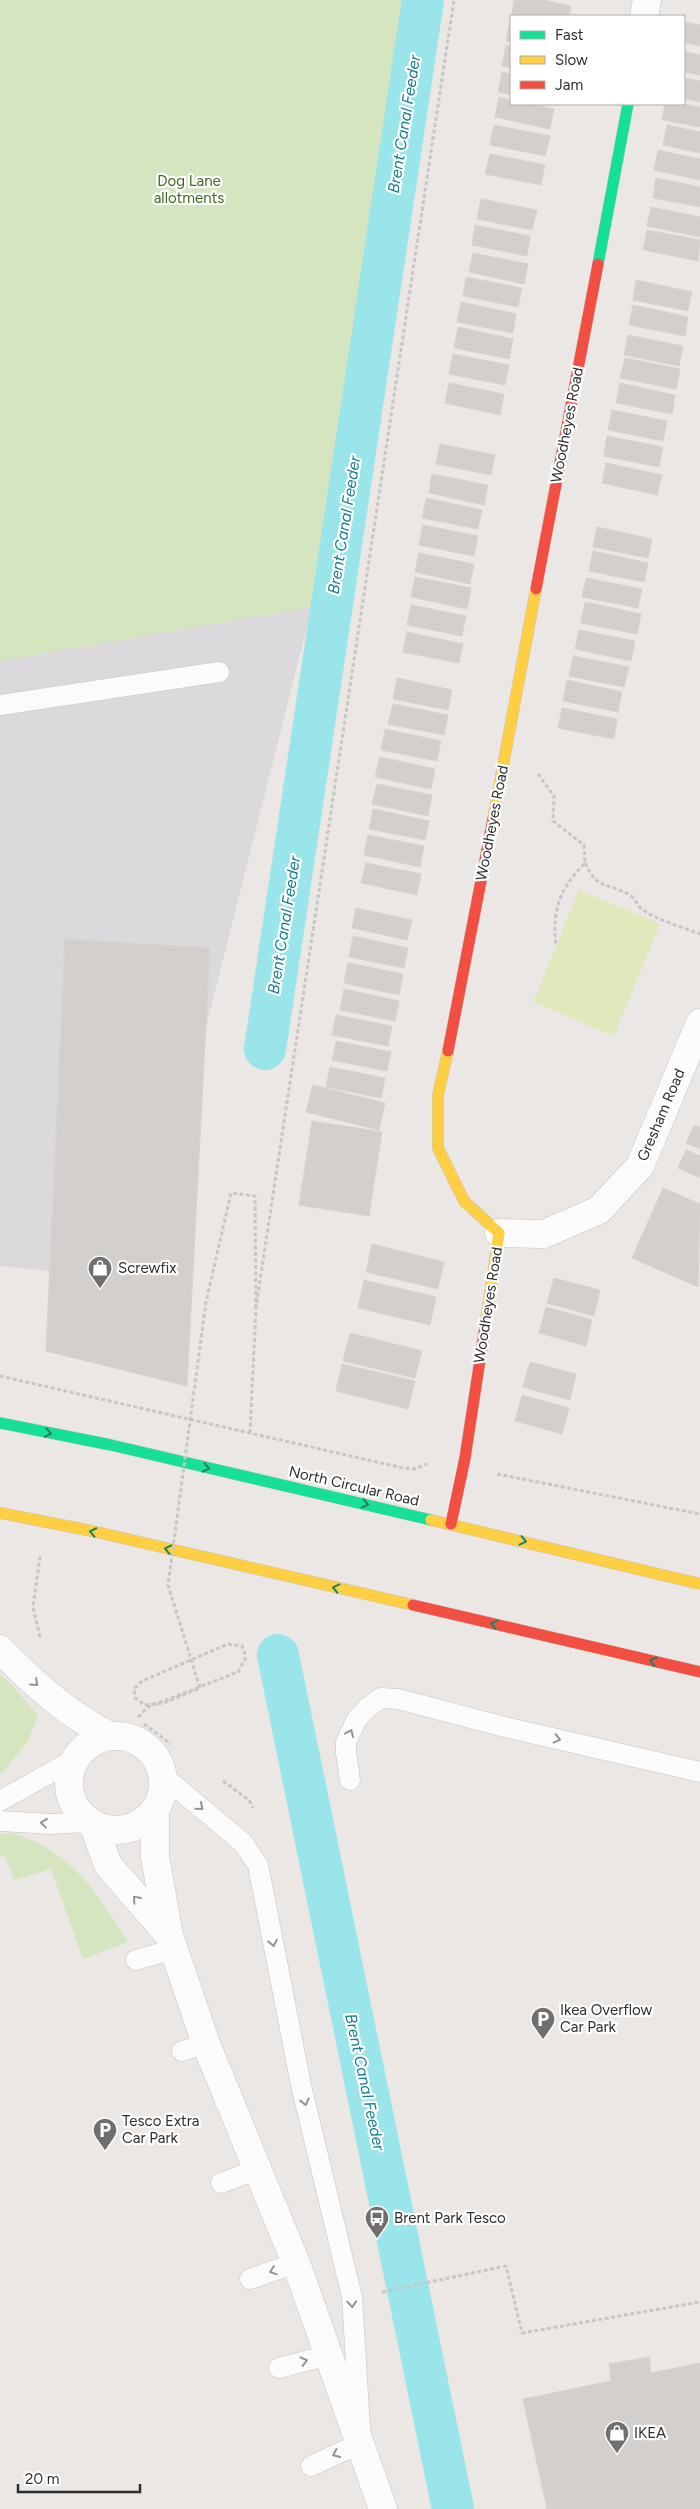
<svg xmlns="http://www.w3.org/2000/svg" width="700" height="2509" font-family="Figtree,sans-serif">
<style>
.industrial{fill:#dbd9db}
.green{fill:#d5e5bf}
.pitch{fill:#e1e9bc}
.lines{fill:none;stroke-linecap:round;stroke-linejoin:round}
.canal{stroke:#9ae5ea;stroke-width:42}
.building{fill:#d2cfcd;stroke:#d6d3d0}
.lane-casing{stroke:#c6c4c4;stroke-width:21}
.street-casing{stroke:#c6c4c4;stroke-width:29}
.fast-casing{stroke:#c6c4c4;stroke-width:12}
.slow-casing{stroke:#c6c4c4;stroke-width:12}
.jam-casing{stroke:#c6c4c4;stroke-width:12}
.path{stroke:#c8c7c7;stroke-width:3;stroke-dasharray:4 2.5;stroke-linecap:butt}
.lane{stroke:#fcfbfb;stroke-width:20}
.street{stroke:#fcfbfb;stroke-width:28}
.fast{stroke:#16e098;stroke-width:11}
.slow{stroke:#ffcf43;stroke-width:11}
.jam{stroke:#f24e42;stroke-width:11}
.path-bridge{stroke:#c8c7c7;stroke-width:3;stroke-dasharray:4 2.5;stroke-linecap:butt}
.oneway{stroke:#237e5e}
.oneway2{stroke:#959494}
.labels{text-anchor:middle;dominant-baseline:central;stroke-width:4.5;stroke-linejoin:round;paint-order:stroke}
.park-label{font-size:15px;fill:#3c6b1d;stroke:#fff}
.street-label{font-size:15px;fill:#2e2e2e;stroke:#fff}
.poi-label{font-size:15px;fill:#2e2e2e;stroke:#fff;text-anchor:start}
.water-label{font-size:16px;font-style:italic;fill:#117d91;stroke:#fff}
</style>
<rect width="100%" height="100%" fill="#ebe7e4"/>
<!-- industrial -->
<path class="industrial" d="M312,607L142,1281L0,1266V661Z"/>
<!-- green -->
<g class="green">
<path d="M0,0H411L312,607L0,661Z"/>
<path d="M0,1675L13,1686L38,1716L28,1741L0,1775Z"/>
<path d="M13,1833C72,1852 96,1891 128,1942L83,1959L51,1869L14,1880L5,1856L0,1857V1834Z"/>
</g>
<!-- pitch -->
<path class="pitch" d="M579,890L660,924L614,1036L533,1002Z"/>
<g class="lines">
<!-- canal -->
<g class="canal">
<path d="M265,1049L423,0"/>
<path d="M278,1655L453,2509"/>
</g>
</g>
<!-- building -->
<g class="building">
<path d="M514,0H544L571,6L569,16H524L512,14Z"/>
<path d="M510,21H511V42L506,41Z"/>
<path d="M684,22L700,25V46L684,43Z"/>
<path d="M506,45L511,47V68L502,66Z"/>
<path d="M684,51L700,55V75L684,72Z"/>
<path d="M502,72L511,74V95L498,92Z"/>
<path d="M684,78L700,81V102L684,99Z"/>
<path d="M499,97L511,100V104H531L554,109L550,129L495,117Z"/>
<path d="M665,104H684L700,107V127L662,120Z"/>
<path d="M494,125L550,136L545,156L490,145Z"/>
<path d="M667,125L700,132V153L663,145Z"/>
<path d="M658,150L700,159V180L654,170Z"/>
<path d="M490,154L545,165L541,185L485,174Z"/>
<path d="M656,178L700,187V207L653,198Z"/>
<path d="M481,199L537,210L532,230L477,219Z"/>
<path d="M651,207L700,217V237L647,226Z"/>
<path d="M475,225L530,236L527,256L472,245Z"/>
<path d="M647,230L700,240L698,261L643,250Z"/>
<path d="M473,253L528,264L524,284L469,272Z"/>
<path d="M466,277L522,288L518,307L463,296Z"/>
<path d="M636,280L692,292L688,311L633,300Z"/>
<path d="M461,302L516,314L513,333L457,322Z"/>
<path d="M633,305L688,317L685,336L629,325Z"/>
<path d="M458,327L513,339L509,359L454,348Z"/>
<path d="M628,335L683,346L679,366L624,355Z"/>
<path d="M453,354L509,365L505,385L449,374Z"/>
<path d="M625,358L680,369L676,389L620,378Z"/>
<path d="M449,383L504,394L500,415L445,403Z"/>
<path d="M620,383L675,395L672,414L616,403Z"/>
<path d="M612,410L667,421L663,441L608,430Z"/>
<path d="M607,436L663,447L659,467L604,456Z"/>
<path d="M440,444L495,455L491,475L436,464Z"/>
<path d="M606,463L662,475L657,495L602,483Z"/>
<path d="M432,474L488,485L484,505L429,493Z"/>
<path d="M426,498L482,510L478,529L422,518Z"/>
<path d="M423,525L478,536L474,556L419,545Z"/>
<path d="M597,527L652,539L648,558L593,547Z"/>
<path d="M593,551L648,563L644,582L589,571Z"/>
<path d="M419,553L474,564L470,584L415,572Z"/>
<path d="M415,577L471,588L467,609L411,597Z"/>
<path d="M586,578L642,589L638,608L582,597Z"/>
<path d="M585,602L641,614L637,634L581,623Z"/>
<path d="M411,605L466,616L462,636L407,625Z"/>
<path d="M579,630L635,641L631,661L575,649Z"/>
<path d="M407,632L463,644L459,663L403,652Z"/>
<path d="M573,656L629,667L624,687L569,676Z"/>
<path d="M397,678L452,690L448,710L393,699Z"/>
<path d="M567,680L622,692L618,712L563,701Z"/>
<path d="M393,704L448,715L444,735L388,724Z"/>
<path d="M562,708L617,719L614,739L558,728Z"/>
<path d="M385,729L441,741L437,761L381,750Z"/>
<path d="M380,757L435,769L431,789L375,777Z"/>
<path d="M377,784L432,795L428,816L372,804Z"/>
<path d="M373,809L429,821L425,840L369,829Z"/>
<path d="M368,835L424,846L420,867L364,855Z"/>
<path d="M366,863L421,874L417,895L361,883Z"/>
<path d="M356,908L412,920L407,940L352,928Z"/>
<path d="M353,936L408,948L404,968L349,957Z"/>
<path d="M65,939L210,948L187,1386L46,1351Z"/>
<path d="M348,963L403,974L399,995L344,983Z"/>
<path d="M344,989L399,1001L395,1021L340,1010Z"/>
<path d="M336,1015L392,1026L388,1046L332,1035Z"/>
<path d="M336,1041L391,1052L387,1071L332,1060Z"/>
<path d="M330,1067L385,1078L381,1098L326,1087Z"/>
<path d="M313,1085L385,1103L379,1130L306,1112Z"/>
<path d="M312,1121L382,1132L369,1216L299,1205Z"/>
<path d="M694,1125L700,1128V1149L686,1143Z"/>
<path d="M686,1150L700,1156V1178L678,1168Z"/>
<path d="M663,1188L700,1204L698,1287L632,1258Z"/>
<path d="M372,1244L444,1262L438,1289L366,1272Z"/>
<path d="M554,1278L600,1290L594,1316L547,1303Z"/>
<path d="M364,1280L436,1297L430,1325L358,1308Z"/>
<path d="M546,1307L592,1320L586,1346L539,1333Z"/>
<path d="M350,1333L422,1351L415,1378L343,1361Z"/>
<path d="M530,1362L576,1374L570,1400L523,1387Z"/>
<path d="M342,1364L415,1381L408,1409L336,1391Z"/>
<path d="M522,1395L569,1408L562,1434L515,1421Z"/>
<path d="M649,2357L651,2373L700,2363V2509H547L523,2399L611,2381L609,2364Z"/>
</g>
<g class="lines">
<defs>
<g id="lane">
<path d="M0,705L219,672"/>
<path d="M162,1775L243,1843L258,1865L301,2085L352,2297L361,2443L311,2466"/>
<path d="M350,1780L346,1753V1742L357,1719L367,1708L381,1698L398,1699L509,1728L700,1772"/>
<path d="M0,1801L75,1759"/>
<path d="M0,1821L51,1824L89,1822"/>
<path d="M136,1960L174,1949"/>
<path d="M182,2051L206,2044"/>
<path d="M221,2183L258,2169"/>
<path d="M250,2279L296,2263"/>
<path d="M279,2368L329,2355"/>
</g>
<g id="street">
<path d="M644,16L647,0"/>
<path d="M499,1233L544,1234L599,1210L640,1166L700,1023"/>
<path d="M0,1649C34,1684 67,1714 110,1736"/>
<circle cx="116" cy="1783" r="47"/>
<path d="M155,1810V1857L169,1935L206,2044L296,2263L383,2509"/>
<path d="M93,1824L108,1865L169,1935"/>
</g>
<g id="fast">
<path d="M598,264L628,104"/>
<path d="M0,1423L111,1445L431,1520"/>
</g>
<g id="slow">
<path d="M493,819L536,589"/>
<path d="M448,1051L438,1095V1148L464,1201L499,1233L485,1327"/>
<path d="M0,1513L92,1531L413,1605"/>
<path d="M431,1520L700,1584"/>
</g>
<g id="jam">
<path d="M536,589L598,264"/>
<path d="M448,1051L493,819"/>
<path d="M451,1524L465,1458L485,1327"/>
<path d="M413,1605L700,1672"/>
</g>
</defs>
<!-- lane casing -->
<use href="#lane" class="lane-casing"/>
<!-- street casing -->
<use href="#street" class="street-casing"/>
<!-- fast casing -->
<use href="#fast" class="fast-casing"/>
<!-- slow casing -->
<use href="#slow" class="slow-casing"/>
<!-- jam casing -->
<use href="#jam" class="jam-casing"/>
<!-- path -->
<g class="path">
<path d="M538,774L554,796L553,821L584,845L585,863C559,890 552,909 556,946"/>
<path d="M585,863C598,891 607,882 630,895C636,899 637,906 643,910C657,920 683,927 700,934"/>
<path d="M0,1376L403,1468L414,1469L427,1464"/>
<path d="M250,1433L256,1307L454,0"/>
<path d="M497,1474L700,1514"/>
<path d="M40,1637L33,1607L40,1557"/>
<path d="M138,1717L148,1707L238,1672L246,1657L242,1646L228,1644L142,1681"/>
<path d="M144,1724L171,1744"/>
<path d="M223,1781L249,1800L253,1808"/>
<path d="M382,2292L506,2266L522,2333L700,2302"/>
</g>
<!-- lane -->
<use href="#lane" class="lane"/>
<!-- street -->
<use href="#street" class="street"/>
<!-- fast -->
<use href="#fast" class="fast"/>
<!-- slow -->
<use href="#slow" class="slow"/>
<!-- jam -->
<use href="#jam" class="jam"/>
<!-- path-bridge -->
<path class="path-bridge" d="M142,1681L134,1689L135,1698L145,1705L164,1703L200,1688L168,1585L206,1302L231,1193L255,1196L256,1307"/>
</g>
<!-- one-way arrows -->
<defs><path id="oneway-chevron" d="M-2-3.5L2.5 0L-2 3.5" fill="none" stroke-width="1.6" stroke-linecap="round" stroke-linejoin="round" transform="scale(1.25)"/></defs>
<g class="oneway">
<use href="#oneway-chevron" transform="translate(48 1433) rotate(11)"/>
<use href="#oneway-chevron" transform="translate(206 1468) rotate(13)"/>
<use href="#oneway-chevron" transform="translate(365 1504) rotate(13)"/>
<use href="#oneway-chevron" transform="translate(93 1532) rotate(-168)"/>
<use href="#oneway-chevron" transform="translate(523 1541) rotate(13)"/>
<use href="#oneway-chevron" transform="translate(168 1549) rotate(-167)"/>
<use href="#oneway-chevron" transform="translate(336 1588) rotate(-167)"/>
<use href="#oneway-chevron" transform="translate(494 1624) rotate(-167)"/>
<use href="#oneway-chevron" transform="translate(653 1661) rotate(-166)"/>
</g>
<g class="oneway2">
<use href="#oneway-chevron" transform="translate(35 1683) rotate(42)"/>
<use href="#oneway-chevron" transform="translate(350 1733) rotate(-67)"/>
<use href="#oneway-chevron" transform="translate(557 1739) rotate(13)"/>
<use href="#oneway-chevron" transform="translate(200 1807) rotate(40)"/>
<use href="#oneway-chevron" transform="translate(44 1823) rotate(-174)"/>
<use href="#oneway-chevron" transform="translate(136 1899) rotate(-131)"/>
<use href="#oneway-chevron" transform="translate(273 1943) rotate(79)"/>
<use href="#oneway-chevron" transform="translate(305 2102) rotate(76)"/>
<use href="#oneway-chevron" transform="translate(273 2271) rotate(161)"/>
<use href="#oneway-chevron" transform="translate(352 2304) rotate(86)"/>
<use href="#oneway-chevron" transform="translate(304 2361) rotate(-14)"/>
<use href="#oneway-chevron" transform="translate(336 2454) rotate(155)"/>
</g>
<!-- icons -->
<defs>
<symbol id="shop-pin" viewBox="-11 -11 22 30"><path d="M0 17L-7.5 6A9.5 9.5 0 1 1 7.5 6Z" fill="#706f6e" stroke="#fff"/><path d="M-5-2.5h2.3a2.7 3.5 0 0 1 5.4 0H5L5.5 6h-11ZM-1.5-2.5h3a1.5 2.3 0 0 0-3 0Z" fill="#fff"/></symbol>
<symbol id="parking-pin" viewBox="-11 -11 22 30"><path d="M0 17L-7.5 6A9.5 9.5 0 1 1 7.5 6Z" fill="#706f6e" stroke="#fff"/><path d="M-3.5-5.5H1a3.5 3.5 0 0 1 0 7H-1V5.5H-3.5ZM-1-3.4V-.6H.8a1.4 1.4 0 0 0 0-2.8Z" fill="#fff"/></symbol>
<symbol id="bus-pin" viewBox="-11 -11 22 30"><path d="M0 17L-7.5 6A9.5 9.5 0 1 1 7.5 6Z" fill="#706f6e" stroke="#fff"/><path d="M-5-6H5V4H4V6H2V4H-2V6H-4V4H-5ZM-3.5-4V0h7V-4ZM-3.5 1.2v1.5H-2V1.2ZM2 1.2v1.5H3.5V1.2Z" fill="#fff"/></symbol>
</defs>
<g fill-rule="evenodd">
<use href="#shop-pin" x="86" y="1254" width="28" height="38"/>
<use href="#parking-pin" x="529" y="2005" width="28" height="38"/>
<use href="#parking-pin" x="91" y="2116" width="28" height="38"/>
<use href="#bus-pin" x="363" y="2204" width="28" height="38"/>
<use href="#shop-pin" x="603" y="2419" width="28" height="38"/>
</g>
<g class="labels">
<!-- park labels -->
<g class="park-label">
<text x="189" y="181">Dog Lane<tspan x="189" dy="17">allotments</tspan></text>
</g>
<!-- street labels -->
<g class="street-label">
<text transform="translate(567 425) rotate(-79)">Woodheyes Road</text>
<text transform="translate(492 823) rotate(-79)">Woodheyes Road</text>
<text transform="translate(661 1115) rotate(-67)">Gresham Road</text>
<text transform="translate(488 1305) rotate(-81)">Woodheyes Road</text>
<text transform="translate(354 1486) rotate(13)">North Circular Road</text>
</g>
<!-- poi labels -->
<g class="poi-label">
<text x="118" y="1268">Screwfix</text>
<text x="560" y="2010">Ikea Overflow<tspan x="560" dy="17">Car Park</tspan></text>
<text x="122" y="2121">Tesco Extra<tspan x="122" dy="17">Car Park</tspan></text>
<text x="394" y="2218">Brent Park Tesco</text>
<text x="634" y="2433">IKEA</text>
</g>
<!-- water labels -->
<g class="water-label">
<text transform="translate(404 124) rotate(-81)">Brent Canal Feeder</text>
<text transform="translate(344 525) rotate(-81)">Brent Canal Feeder</text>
<text transform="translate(284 925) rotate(-81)">Brent Canal Feeder</text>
<text transform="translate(365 2082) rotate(78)">Brent Canal Feeder</text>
</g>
</g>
<!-- legend -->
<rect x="510" y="15" width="175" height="90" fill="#ffffff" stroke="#ababab"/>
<rect x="520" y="31" width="25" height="8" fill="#16e098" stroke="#ababab"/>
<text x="555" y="40" font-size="15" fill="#2e2e2e">Fast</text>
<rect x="520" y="56" width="25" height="8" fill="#ffcf43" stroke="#ababab"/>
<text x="555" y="65" font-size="15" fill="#2e2e2e">Slow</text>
<rect x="520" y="81" width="25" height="8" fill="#f24e42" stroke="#ababab"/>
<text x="555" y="90" font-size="15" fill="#2e2e2e">Jam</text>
<!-- scale -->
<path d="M18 2484v8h122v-8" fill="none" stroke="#2e2e2e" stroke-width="2.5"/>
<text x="25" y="2484" font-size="15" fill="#2e2e2e" stroke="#ffffff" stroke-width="4" paint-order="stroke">20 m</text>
</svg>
